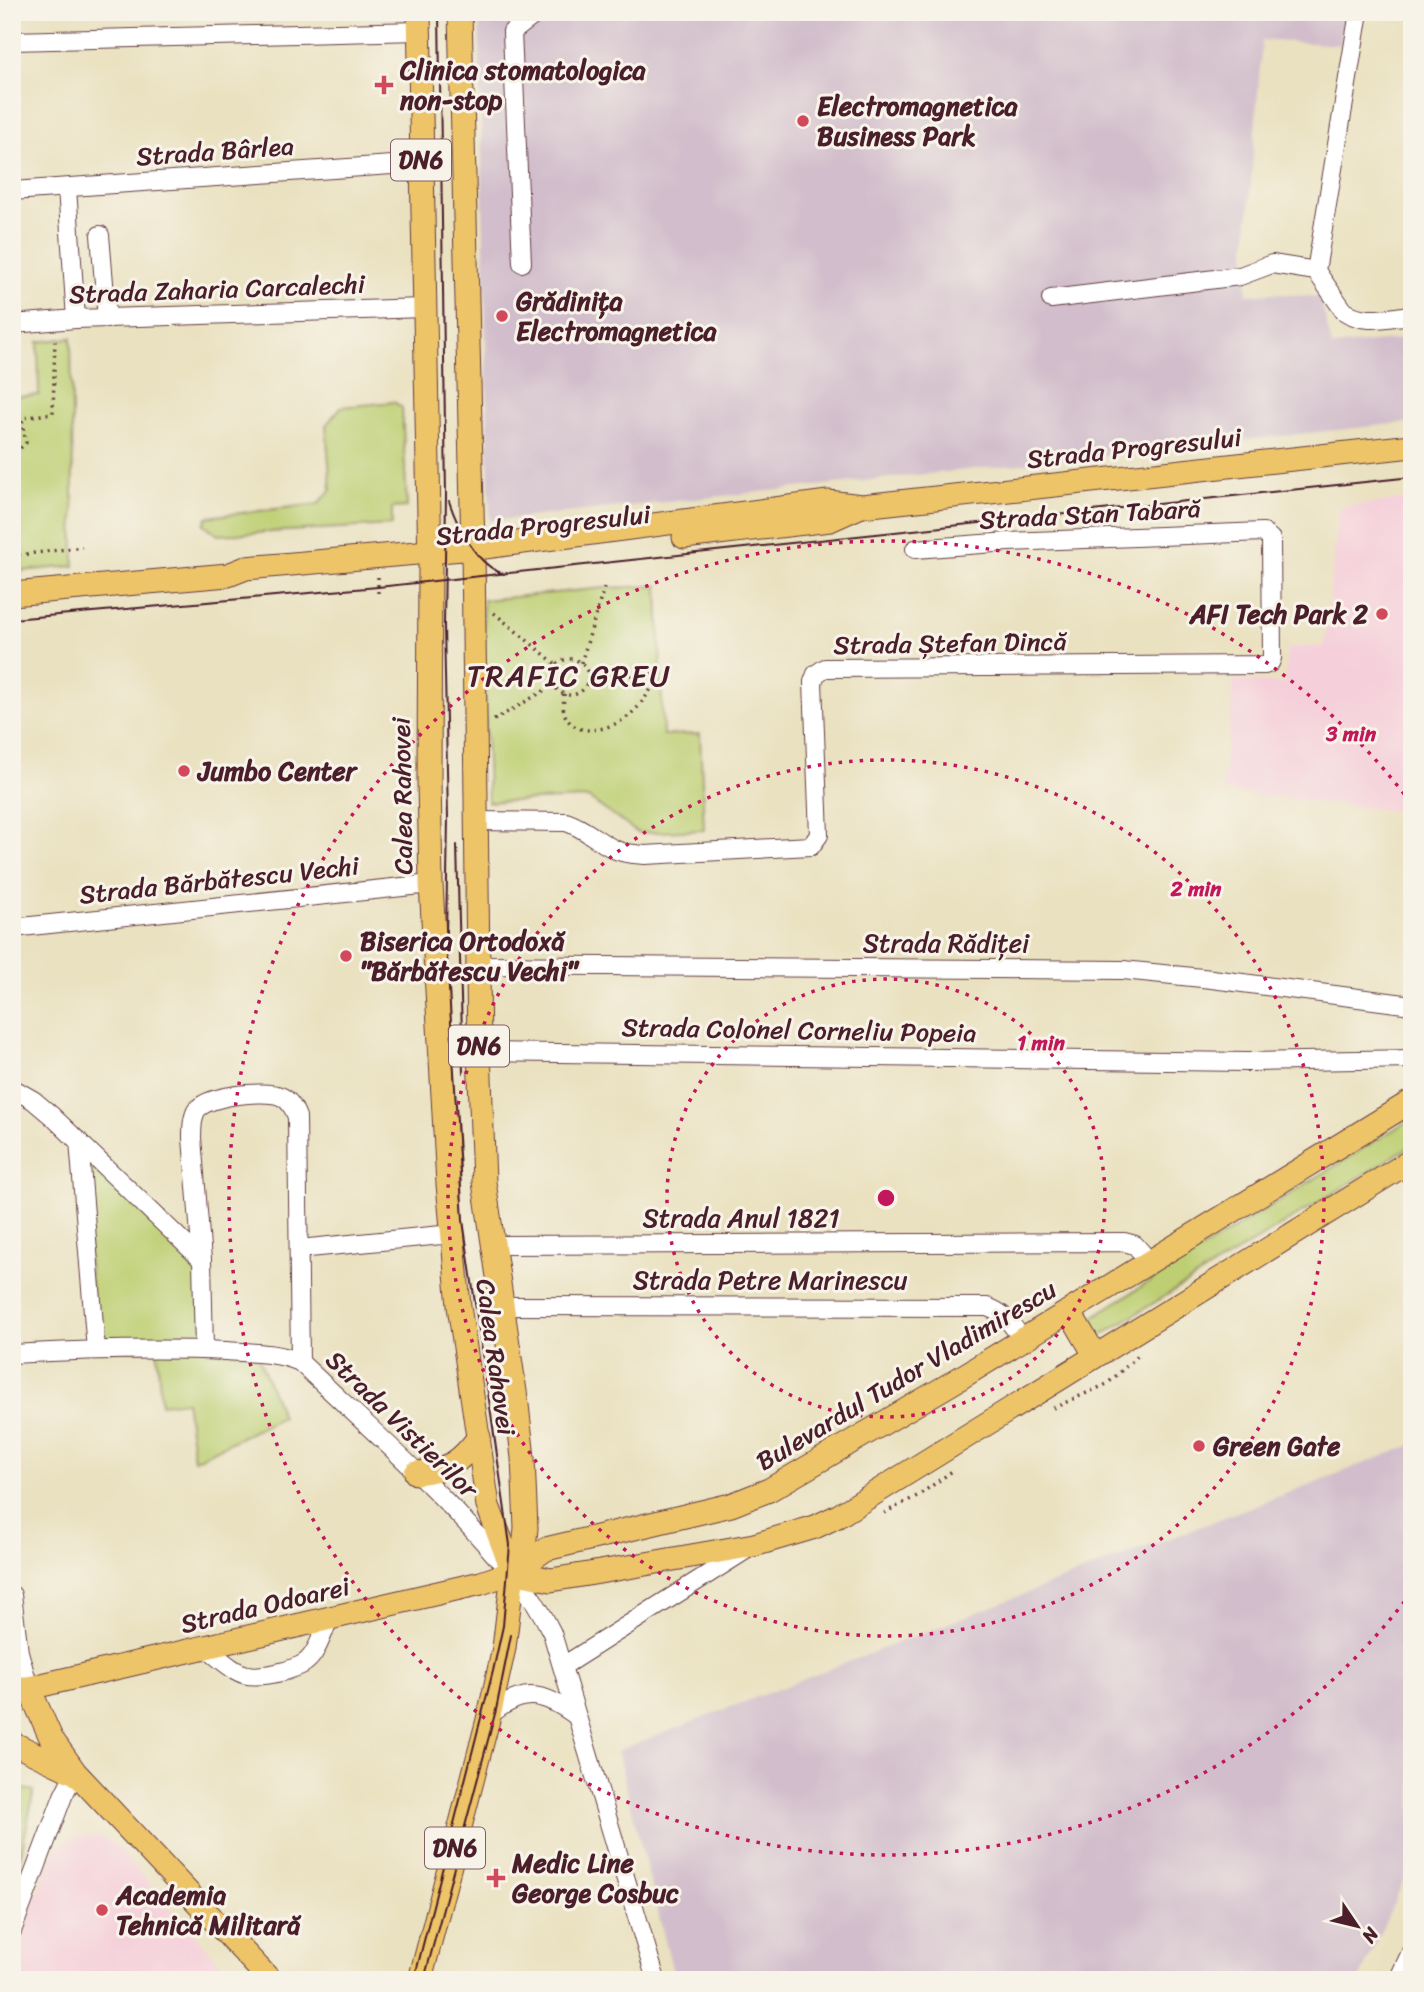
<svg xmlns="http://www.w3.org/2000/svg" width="1424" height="1992" font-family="Sriracha,sans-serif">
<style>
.built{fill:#f5cfda}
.industrial{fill:#d1bdcb}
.green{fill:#bdcf72;stroke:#84774e;stroke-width:2}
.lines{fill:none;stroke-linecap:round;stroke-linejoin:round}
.minor-casing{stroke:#623c41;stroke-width:20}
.major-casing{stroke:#623c41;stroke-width:25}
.path{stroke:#623c41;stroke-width:3.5;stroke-dasharray:2 5;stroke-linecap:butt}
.minor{stroke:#fff;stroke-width:18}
.major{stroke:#eec469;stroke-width:23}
.tram{stroke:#4a1f2b;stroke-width:2}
.ring{fill:none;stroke:#c2185b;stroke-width:3.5;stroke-dasharray:3.5 7}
.poi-dot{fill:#d1495b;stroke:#f7f3e8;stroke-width:2.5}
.labels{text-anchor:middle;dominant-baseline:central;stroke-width:6;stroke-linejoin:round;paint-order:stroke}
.shield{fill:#f7f3e8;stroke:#7e5f64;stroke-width:2}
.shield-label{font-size:24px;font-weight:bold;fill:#4a1f2b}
.poi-label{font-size:26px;font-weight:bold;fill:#4a1f2b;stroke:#f7f3e8;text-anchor:start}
.street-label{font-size:26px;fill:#4a1f2b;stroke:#f7f3e8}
.quarter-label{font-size:30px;letter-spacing:2px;fill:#4a1f2b;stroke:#f7f3e8}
.centre{fill:#c2185b;stroke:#f7f3e8;stroke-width:3.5}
.ring-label{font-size:21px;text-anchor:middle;font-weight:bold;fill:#c2185b;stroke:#f7f3e8;stroke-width:6;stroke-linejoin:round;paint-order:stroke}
</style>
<rect width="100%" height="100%" fill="#f7f3e8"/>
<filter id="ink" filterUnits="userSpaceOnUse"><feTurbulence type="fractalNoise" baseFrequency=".0143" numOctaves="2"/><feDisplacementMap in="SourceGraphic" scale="14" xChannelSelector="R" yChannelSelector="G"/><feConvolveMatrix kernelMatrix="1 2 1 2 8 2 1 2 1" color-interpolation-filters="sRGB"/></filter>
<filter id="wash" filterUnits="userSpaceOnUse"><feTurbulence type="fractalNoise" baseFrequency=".00686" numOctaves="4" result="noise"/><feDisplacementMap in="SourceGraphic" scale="28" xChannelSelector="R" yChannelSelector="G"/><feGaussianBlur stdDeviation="1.57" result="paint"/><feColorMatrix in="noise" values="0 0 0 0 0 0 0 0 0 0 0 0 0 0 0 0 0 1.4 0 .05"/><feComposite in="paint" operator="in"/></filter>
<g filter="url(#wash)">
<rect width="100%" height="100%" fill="#eae1c0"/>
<!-- built -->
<g class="built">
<path d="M1412,499V813L1222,791L1234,680L1285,684L1287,648L1324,646L1339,507Z"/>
<path d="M84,1835L101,1837L115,1845L235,1980H12V1963L51,1856L65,1841Z"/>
</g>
<!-- industrial -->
<g class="industrial">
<path d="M479,12H1345L1340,45L1262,40L1246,247L1247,295L1269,293L1320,297L1332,346L1412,338V422L490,521Z"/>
<path d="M1412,1445V1862L1359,1980H675L617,1751Z"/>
</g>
<!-- green -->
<g class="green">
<path d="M71,338L74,566L12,572V397L39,395L38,342Z"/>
<path d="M394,402L402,408L407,507L392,508V525L218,535L204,524L207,517L318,504L331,490L326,425L341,407Z"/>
<path d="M658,586L663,735L700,734L704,830L638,833L588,798L488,802L483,600L604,588Z"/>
<path d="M1412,1118V1145L1100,1336L1090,1323L1091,1318Z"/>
<path d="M79,1142L202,1260L204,1350L257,1353L282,1417L194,1460L186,1401L161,1404L157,1350H96Z"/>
<path d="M12,1787L34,1791L17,1872L12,1871Z"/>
</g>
</g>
<g filter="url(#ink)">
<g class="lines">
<defs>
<g id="minor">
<path d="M1359,12L1316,271L1344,311C1365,325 1388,317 1412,315"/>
<path d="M12,41L420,31"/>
<path d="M67,188L76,319"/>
<path d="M12,191L421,163"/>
<path d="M100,235L107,319"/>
<path d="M522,263L512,32L538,12"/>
<path d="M1051,299L1240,276L1272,264L1316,271"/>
<path d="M12,324L76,319L424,308"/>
<path d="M476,821L566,822C585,828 598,842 616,850C625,854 635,854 645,855L811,846L819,835L813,682L816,674L825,668L1265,665L1270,663L1272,658L1271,539L1263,532L1008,542L915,549"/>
<path d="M12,928L431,884"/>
<path d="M478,965L1123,970L1212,979L1412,1005"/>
<path d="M479,1052L1248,1062L1412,1059"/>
<path d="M12,1088L33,1100L52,1116L202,1260L204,1350"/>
<path d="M79,1141L96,1350"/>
<path d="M492,1245L1124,1242L1135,1245L1149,1261"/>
<path d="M299,1249L452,1234"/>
<path d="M202,1260L192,1138C192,1129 192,1119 196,1111C206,1095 264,1090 280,1096C289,1099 294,1109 297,1117L300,1362"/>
<path d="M502,1306L987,1307C1005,1313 1012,1325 1023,1340"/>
<path d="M12,1354C84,1350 155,1348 226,1351C252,1353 276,1352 300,1362C366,1425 436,1486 495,1555C500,1562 509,1567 514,1574C528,1591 542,1612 552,1633L656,1980"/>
<path d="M12,1595L19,1652L29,1688"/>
<path d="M206,1648C239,1674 242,1682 285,1671C297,1667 306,1665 313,1654C320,1644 324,1630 329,1619"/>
<path d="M563,1666L746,1550"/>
<path d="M489,1716C521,1688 542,1691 575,1715"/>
<path d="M12,1931L63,1796L75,1772"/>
<path d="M1398,1980L1412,1950"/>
</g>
<g id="major">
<path d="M419,12L430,566L429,780L431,884L448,1184L459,1306L488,1506L513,1572"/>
<path d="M684,537L830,520L859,507"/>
<path d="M12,594L228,575L246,568L485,547L828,502L862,506L1412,446"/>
<path d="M1069,1311L1095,1355"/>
<path d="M416,1473C448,1470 460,1463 479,1437"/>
<path d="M513,1572L551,1580L594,1573L754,1545L815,1527L838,1516L1412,1160"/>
<path d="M12,1688H29L481,1583L513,1572L546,1549L731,1505L769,1490L952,1383L1412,1101"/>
<path d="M29,1688L51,1738L75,1772L270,1980"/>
<path d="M12,1743L73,1772"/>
<path d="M420,1980L489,1716L504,1648L513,1572L524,1548L526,1528L523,1458L517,1405L484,1182L479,1052L473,548L460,12"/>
</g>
</defs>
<!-- minor casing -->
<use href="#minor" class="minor-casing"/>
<!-- major casing -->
<use href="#major" class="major-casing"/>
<!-- path -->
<g class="path">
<path d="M12,420L53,413L55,336"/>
<path d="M12,459L16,452L26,443L22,419"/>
<path d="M12,556L82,547"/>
<path d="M378,577V595"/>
<path d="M494,613L557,665"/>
<circle cx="570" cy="677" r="18"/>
<path d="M581,663L604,588"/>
<path d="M588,678L661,673"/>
<path d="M564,694C564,701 562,709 565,715C577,742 617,727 632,713C644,702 652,687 661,673"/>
<path d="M494,720L554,685"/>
<path d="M1053,1408L1107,1384L1140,1354"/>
<path d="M884,1513L919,1495L955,1469"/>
</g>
<!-- minor -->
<use href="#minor" class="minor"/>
<!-- major -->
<use href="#major" class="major"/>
<!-- tram -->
<g class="tram">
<path d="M449,501C457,526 477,566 504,574"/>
<path d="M12,619L378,587L1412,477"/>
<path d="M457,845L463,1073"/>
<path d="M414,1980L493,1671L503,1626L510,1545L463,1220L446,939L448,818L444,625L446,495L439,12"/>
<path d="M424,1980L496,1710L511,1635"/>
</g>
</g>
</g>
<!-- distance rings -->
<g class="ring">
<circle cx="886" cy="1198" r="219"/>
<circle cx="886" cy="1198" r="438"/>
<path d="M1411 1593A657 657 0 1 1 1411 803"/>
</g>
<!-- markers -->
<g class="poi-dot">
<path d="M380.5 74.5h7v7h7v7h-7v7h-7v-7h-7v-7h7z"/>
<circle cx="803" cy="121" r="7"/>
<circle cx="502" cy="316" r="7"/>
<circle cx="1382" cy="614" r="7"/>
<circle cx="184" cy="771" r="7"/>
<circle cx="346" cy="956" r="7"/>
<circle cx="1199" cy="1446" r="7"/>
<path d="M492.5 1867.5h7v7h7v7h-7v7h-7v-7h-7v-7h7z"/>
<circle cx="102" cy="1910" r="7"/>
</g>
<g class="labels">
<!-- shield labels -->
<g class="shield">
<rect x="391" y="139.5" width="60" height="41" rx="5"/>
<rect x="449" y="1025.5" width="60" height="41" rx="5"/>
<rect x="425" y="1827.5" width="60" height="41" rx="5"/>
</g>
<g class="shield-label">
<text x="421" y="160">DN6</text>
<text x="479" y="1046">DN6</text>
<text x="455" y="1848">DN6</text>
</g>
<!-- poi labels -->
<g class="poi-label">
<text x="400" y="70">Clinica stomatologica<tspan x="400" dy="30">non-stop</tspan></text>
<text x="817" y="106">Electromagnetica<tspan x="817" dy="30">Business Park</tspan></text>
<text x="516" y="301">Grădinița<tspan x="516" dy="30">Electromagnetica</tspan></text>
<text x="1368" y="614" text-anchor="end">AFI Tech Park 2</text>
<text x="198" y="771">Jumbo Center</text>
<text x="360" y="941">Biserica Ortodoxă<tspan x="360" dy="30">"Bărbătescu Vechi"</tspan></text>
<text x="1213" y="1446">Green Gate</text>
<text x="512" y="1863">Medic Line<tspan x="512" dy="30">George Cosbuc</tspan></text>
<text x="116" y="1895">Academia<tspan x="116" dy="30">Tehnică Militară</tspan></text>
</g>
<!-- street labels -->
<g class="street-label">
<text transform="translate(215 151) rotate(-4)">Strada Bârlea</text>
<text transform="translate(217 289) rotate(-2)">Strada Zaharia Carcalechi</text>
<text transform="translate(1134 448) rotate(-6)">Strada Progresului</text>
<text transform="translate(1090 514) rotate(-3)">Strada Stan Tabară</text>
<text transform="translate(543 525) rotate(-6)">Strada Progresului</text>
<text transform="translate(950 643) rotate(-1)">Strada Ștefan Dincă</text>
<text transform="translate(402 796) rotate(-91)">Calea Rahovei</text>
<text transform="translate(219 880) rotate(-6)">Strada Bărbătescu Vechi</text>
<text x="946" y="943">Strada Rădiței</text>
<text transform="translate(799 1030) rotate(1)">Strada Colonel Corneliu Popeia</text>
<text x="741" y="1218">Strada Anul 1821</text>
<text x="770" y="1280">Strada Petre Marinescu</text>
<text transform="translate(496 1357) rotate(82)">Calea Rahovei</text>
<text transform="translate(906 1375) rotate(-31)">Bulevardul Tudor Vladimirescu</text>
<text transform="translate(402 1424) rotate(44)">Strada Vistierilor</text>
<text transform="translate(265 1605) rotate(-13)">Strada Odoarei</text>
</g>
<!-- quarter labels -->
<g class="quarter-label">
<text x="569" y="676">TRAFIC GREU</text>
</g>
</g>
<circle cx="886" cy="1198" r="10" class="centre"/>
<g class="ring-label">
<text x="1351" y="741">3 min</text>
<text x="1196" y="896">2 min</text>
<text x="1041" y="1050">1 min</text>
</g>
<!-- margin -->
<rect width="1424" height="1992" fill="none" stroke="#f7f3e8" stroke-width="42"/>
<!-- north arrow -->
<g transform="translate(1357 1926) rotate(125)" stroke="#f7f3e8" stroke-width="5" paint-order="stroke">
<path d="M0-5L12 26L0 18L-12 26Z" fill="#4a1f2b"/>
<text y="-10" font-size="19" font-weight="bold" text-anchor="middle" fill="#4a1f2b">N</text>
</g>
</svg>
